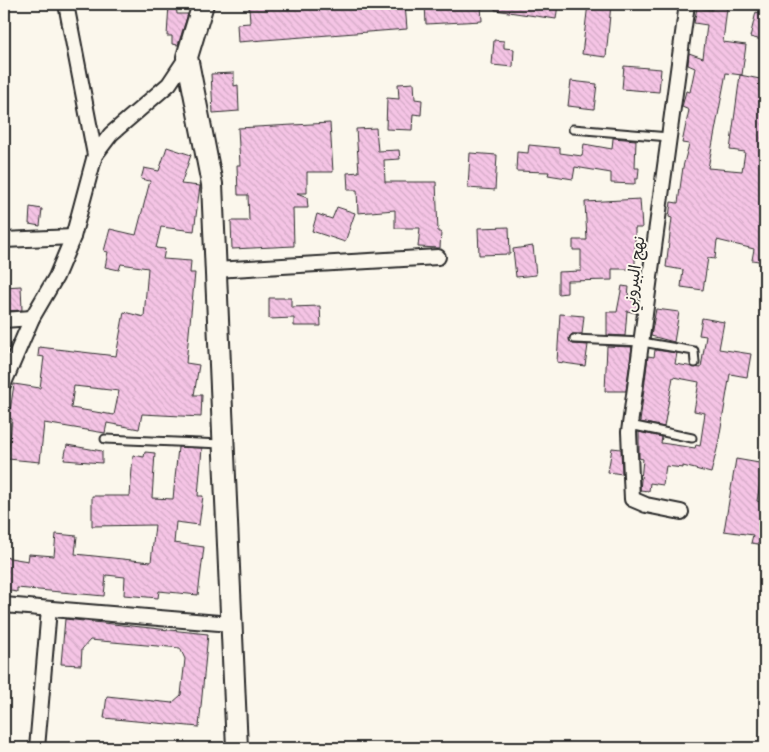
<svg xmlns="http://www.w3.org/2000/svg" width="769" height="752" font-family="Mali,'Playpen Sans Arabic',sans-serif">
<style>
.building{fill:url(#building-back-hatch);stroke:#2b2b2b;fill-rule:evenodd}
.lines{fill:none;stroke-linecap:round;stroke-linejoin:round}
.lane-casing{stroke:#2b2b2b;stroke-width:11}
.street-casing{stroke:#2b2b2b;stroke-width:18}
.secondary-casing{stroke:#2b2b2b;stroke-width:24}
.lane{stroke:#fbf7ec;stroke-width:7}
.street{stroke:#fbf7ec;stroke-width:14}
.secondary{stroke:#fbf7ec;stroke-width:20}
.labels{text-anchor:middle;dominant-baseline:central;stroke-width:4;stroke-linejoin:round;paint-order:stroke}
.street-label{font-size:16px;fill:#2b2b2b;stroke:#fbf7ec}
</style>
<defs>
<pattern id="building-back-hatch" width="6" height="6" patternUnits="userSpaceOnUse" patternTransform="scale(1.25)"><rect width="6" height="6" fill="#f5c4e5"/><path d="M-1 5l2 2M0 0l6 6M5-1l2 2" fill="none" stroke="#d2a9c5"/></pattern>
</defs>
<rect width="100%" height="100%" fill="#fbf7ec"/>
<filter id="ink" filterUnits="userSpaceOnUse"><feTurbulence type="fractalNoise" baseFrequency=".02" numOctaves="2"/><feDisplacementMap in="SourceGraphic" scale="10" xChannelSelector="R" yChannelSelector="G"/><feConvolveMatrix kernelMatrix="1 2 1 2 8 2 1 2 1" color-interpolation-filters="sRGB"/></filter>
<g filter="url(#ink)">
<!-- building -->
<g class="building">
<path d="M169,4H176L177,14H188L178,45L172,44V36H167Z"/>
<path d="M292,4H405L407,29L238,42L237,24L250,23L249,7Z"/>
<path d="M425,4H481L482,21L426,24Z"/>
<path d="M496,4H558L556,19L495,10Z"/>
<path d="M588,4H611L606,57L582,54Z"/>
<path d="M712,6L727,8L723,42L746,45L742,75L726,73L708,168L742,171L745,152L730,150L740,75L765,80V262L752,260L754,249L717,240L715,259L708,258L703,290L681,287L683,270L666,267L672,218L669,217L671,202L678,203L683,167L689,144L682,143L689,110L682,107L686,91L690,92L695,68L688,65L689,53L703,58L707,25L694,23L697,8L712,10Z"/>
<path d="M756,12L765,14L762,40L750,37Z"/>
<path d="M494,40L504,41V48L514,49L513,67L492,65Z"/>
<path d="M624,66L661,69L659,92L622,89Z"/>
<path d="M234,73V86L238,85L239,111L213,113L211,74Z"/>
<path d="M571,81L597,84L594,109L568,106Z"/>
<path d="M414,83L415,99L422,100L421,115L413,114L412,130L386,129L387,98L399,99L398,84Z"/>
<path d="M330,123L333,172H307V193H297L307,197L308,208H293L294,246L232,249L231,221H249L248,195H238L237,165H240L238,128Z"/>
<path d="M376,128L378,151L399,150L400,159L384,160L385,182H436L438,232H441L440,248L418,247L420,228H395V210L358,213L357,190H348L347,173L359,172L356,129Z"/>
<path d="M613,138L636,140L635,168H639L638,179H635V184L611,183V173L575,167L573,179L548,175L549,172L516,171L517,152L528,153L529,145L560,148V153L582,156L584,144L612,149Z"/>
<path d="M167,147L191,155L181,184L200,186L194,231L161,227L156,248L165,249L163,259L191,261L190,273H195L186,363L199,365L194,395H202L201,417L142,414L139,429L107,423L105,433L44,423L40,462L8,459L12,419L9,418L14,384L40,388L44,357L38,356L39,347L116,356L124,312L144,317L148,268L121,264L119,270L105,267L108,252L104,251L110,229L136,235L150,181L141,179L144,168L159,171ZM74,386L119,391L114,415L71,408Z"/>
<path d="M470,153L497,155L495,190L468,188Z"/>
<path d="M640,199L642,228H635V269H612V280L567,281V293L558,294V272L581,271V250H573V240H587L585,202Z"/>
<path d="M30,207L42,209L40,226L29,224Z"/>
<path d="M337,207L355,213L345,242L312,231L317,214L332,219Z"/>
<path d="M509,227L510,254L479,255L478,228Z"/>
<path d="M533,246L536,275L516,277L513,249Z"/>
<path d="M21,286L22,310L4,311V287Z"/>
<path d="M622,286L629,287L628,297L638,299L636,313L627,311L625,336L607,335V312H617Z"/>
<path d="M269,298H291V307L320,306L321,326H294V318L269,319Z"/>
<path d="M656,309L679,312L674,342L651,336Z"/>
<path d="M560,314L584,316L582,334H572L569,339L573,344L588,345L585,366L557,362Z"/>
<path d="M702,318L724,322L719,349L751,354L747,377L730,374L718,445L711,473L683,466V468L666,466L663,485L650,483L649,491L640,490L643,459L639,458V432L662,437L661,443L695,448L696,445L700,446L705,413L694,411L699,382L673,377L664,427L640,422L648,356L654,357L655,350L677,353L675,364L701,368L706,336L699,335Z"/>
<path d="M607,346L632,347L626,391H605Z"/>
<path d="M67,445L102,451V463L64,460Z"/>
<path d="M178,447L202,448L198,496H203L199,525L176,522L174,543L204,547L198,595L159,591L158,598L124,595L125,577L106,575L104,596L17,588V592L4,590V557L28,561L29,554L54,556L56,534L77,536L75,554L151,562L155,525L92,526V496H130L133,455L144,457L145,452L155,453L152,498L173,499Z"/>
<path d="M612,448L621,449L622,474L608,472Z"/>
<path d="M736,459L765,464V480L761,479L757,501L765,503V545L751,543L753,535L724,531Z"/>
<path d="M65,619L208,634L199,727L104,718L107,696L172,703L181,695L185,659L180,648L90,640L82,649L81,665L61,664Z"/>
</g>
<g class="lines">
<defs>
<g id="lane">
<path d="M573,129L669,137"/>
<path d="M574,339L642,342L694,351L695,363"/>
<path d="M630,425L692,438"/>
<path d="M105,439L222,444"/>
</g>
<g id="street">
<path d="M66,4L95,155"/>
<path d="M4,240L73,237"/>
<path d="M215,270L438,257"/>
<path d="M4,320L32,318"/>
<path d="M4,383L32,318L56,277L73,237L95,155L111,134L169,84L187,57"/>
<path d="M681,512L646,505L632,499L629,432L687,4"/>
<path d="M4,605L231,624"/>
<path d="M37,748L49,609"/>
</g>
<path id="secondary" d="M203,4L187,57L212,184L237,748"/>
</defs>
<!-- lane casing -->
<use href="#lane" class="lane-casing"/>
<!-- street casing -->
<use href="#street" class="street-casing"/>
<!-- secondary casing -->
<use href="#secondary" class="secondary-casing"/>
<!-- lane -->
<use href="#lane" class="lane"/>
<!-- street -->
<use href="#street" class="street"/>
<!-- secondary -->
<use href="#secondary" class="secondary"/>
</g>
</g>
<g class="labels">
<!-- street labels -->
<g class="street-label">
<text transform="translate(633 274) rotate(-82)">نهج البيروني</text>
</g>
</g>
<!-- margin -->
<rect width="769" height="752" fill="none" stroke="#fbf7ec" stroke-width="20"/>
<rect x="10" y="10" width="749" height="732" fill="none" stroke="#2b2b2b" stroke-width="2" filter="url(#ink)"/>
</svg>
